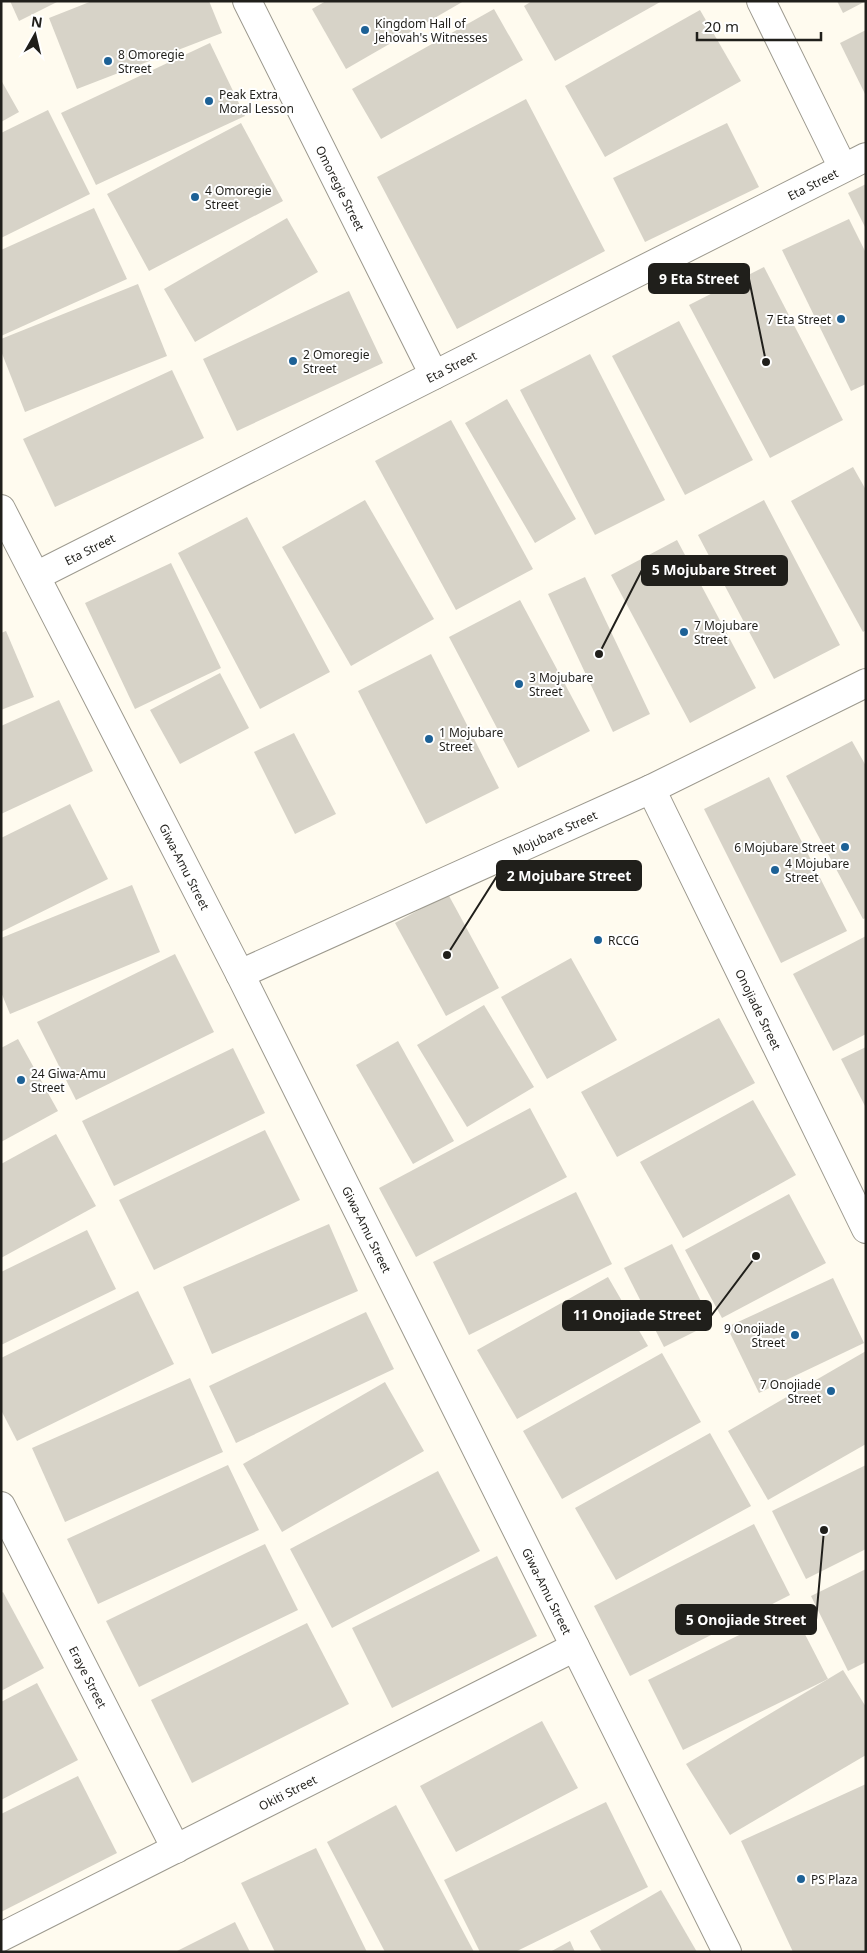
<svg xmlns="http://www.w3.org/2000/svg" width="867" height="1953" font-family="'Noto Sans',sans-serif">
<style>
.building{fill:#d7d3c8}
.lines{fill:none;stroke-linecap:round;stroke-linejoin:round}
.minor-casing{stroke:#9c998e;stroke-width:30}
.minor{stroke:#fff;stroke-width:28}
.poi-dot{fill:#1d6196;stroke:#fff;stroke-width:2}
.labels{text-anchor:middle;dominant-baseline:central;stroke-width:4;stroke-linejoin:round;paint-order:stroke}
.poi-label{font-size:12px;fill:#201f1b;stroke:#fff;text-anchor:start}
.street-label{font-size:12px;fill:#201f1b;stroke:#fff}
.leader{fill:none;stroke:#201f1b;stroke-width:2}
.callout-dot{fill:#201f1b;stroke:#fff;stroke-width:2}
.callout{fill:#201f1b;stroke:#201f1b;stroke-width:2}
.callout-label{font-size:14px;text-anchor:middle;font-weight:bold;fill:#fff}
</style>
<rect width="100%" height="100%" fill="#fffbef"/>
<!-- building -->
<g class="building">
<path d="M10,1H59L19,21Z"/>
<path d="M92,1H209L222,33L77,89L49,18Z"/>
<path d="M326,1H464L346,69L312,9Z"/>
<path d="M532,1H662L555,61L524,6Z"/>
<path d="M837,1H866L843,13Z"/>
<path d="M494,9L523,60L381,139L352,89Z"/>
<path d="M700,10L741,81L605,157L565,86Z"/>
<path d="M866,30V96L840,43Z"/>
<path d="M210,43L245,116L96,185L61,113Z"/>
<path d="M1,80L19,112L1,122Z"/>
<path d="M526,99L605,251L457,329L377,177Z"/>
<path d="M48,110L90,194L1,238V133Z"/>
<path d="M241,123L283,201L149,271L107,194Z"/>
<path d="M727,123L759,187L645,242L613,178Z"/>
<path d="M866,184V229L848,193Z"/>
<path d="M94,208L127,279L1,336V250Z"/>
<path d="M287,218L318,272L195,342L164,289Z"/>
<path d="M849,219L866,253V384L851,391L782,250Z"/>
<path d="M764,267L843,420L770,458L689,305Z"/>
<path d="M138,284L167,356L25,412L1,351V339Z"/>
<path d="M349,291L383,363L237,431L203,359Z"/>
<path d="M679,321L753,460L685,495L612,356Z"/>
<path d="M590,354L665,500L595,535L520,390Z"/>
<path d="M172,370L204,438L55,507L23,439Z"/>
<path d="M507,399L576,519L535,543L465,423Z"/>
<path d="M451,420L533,569L456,610L375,461Z"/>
<path d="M853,467L866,490V630L863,632L791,501Z"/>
<path d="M365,500L434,619L351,666L282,547Z"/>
<path d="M764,500L840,645L774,679L698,535Z"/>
<path d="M247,517L330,672L260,709L178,553Z"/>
<path d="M677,540L756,688L690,723L611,575Z"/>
<path d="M171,563L221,668L135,709L85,603Z"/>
<path d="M585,577L650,714L613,732L548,594Z"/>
<path d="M520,600L590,731L518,768L449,637Z"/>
<path d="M6,631L34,697L1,710V633Z"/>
<path d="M431,654L499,788L426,824L358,691Z"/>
<path d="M220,673L249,728L180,764L150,710Z"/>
<path d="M59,700L93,771L1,814V726Z"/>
<path d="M294,733L336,814L295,834L254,752Z"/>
<path d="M852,741L866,766V918L863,919L786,776Z"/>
<path d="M769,777L847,931L781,963L704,809Z"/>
<path d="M70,804L108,879L1,932V838Z"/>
<path d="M132,885L160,952L10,1014L1,992V938Z"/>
<path d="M448,894L499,988L446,1016L395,923Z"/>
<path d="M866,936V1034L833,1051L793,974Z"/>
<path d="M175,954L214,1032L76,1100L37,1022Z"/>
<path d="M571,958L617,1040L547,1079L501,997Z"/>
<path d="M484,1005L534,1087L467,1127L417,1045Z"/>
<path d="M719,1018L755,1083L617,1157L581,1092Z"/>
<path d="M18,1039L58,1111L1,1142V1048Z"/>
<path d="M398,1041L454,1141L413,1164L356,1065Z"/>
<path d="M866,1047V1108L841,1059Z"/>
<path d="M233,1048L265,1113L114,1186L82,1121Z"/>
<path d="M753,1100L796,1175L683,1238L640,1162Z"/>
<path d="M530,1108L567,1177L416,1257L379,1188Z"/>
<path d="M265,1130L300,1200L154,1270L119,1200Z"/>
<path d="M56,1134L96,1206L1,1258V1164Z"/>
<path d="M576,1192L612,1264L469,1335L433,1262Z"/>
<path d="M789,1194L826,1263L722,1318L685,1250Z"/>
<path d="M329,1224L358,1291L212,1354L183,1287Z"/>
<path d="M87,1230L116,1289L1,1345V1272Z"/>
<path d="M672,1244L712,1323L664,1347L624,1268Z"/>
<path d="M608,1277L648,1346L517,1419L477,1350Z"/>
<path d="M833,1278L864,1343L759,1393L727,1327Z"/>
<path d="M138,1291L174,1364L17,1441L1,1410V1358Z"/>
<path d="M366,1312L394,1369L236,1443L209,1386Z"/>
<path d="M866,1351V1444L768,1500L728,1431Z"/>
<path d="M662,1353L701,1422L562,1499L523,1431Z"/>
<path d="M190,1378L223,1452L65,1522L32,1448Z"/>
<path d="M385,1382L424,1451L282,1532L243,1464Z"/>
<path d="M710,1433L751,1506L616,1580L575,1508Z"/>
<path d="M228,1465L259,1530L98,1604L67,1539Z"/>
<path d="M866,1465V1549L806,1579L772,1511Z"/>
<path d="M438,1471L480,1551L332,1628L290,1549Z"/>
<path d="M754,1524L790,1595L630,1676L594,1606Z"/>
<path d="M265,1544L298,1610L139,1687L106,1621Z"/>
<path d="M497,1556L537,1636L392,1708L352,1628Z"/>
<path d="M866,1569V1662L848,1671L811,1596Z"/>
<path d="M3,1592L44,1668L1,1691V1593Z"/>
<path d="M792,1609L828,1679L683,1750L648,1680Z"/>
<path d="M307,1623L349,1704L192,1783L151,1700Z"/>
<path d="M843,1670L866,1707V1755L730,1835L686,1764Z"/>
<path d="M37,1683L78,1760L1,1800V1702Z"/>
<path d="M542,1721L578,1788L456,1852L420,1786Z"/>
<path d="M78,1776L117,1853L1,1912V1814Z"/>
<path d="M866,1784V1952H793L741,1841Z"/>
<path d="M606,1802L648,1887L515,1952H480L444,1880Z"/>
<path d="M396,1805L474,1952H385L327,1842Z"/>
<path d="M316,1848L367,1952H275L241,1883Z"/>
<path d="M661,1890L697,1952H602L590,1931Z"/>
<path d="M235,1922L250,1952H175Z"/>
<path d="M570,1941L575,1952H550Z"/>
</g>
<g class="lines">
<defs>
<g id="minor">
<path id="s1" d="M247,1L434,375"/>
<path d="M761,1L843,168"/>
<path id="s2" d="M1,509L240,974L727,1952"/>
<path id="s3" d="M36,576L866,157"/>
<path id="s4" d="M651,789L866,1229"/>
<path id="s5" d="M240,974L651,789L866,683"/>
<path id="s6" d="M1,1506L176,1849"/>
<path id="s7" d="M1,1937L575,1647"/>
</g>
</defs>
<!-- minor casing -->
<use href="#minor" class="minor-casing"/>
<!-- minor -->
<use href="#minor" class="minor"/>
</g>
<!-- markers -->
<g class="poi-dot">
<circle cx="365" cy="30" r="5"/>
<circle cx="108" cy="61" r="5"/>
<circle cx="209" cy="101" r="5"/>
<circle cx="195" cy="197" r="5"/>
<circle cx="841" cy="319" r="5"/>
<circle cx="293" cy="361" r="5"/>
<circle cx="684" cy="632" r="5"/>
<circle cx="519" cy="684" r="5"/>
<circle cx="429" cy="739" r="5"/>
<circle cx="845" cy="847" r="5"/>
<circle cx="775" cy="870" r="5"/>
<circle cx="598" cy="940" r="5"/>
<circle cx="21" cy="1080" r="5"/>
<circle cx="795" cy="1335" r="5"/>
<circle cx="831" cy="1391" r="5"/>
<circle cx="801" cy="1879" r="5"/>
</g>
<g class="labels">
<!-- poi labels -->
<g class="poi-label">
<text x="375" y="23">Kingdom Hall of<tspan x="375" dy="14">Jehovah's Witnesses</tspan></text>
<text x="118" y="54">8 Omoregie<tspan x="118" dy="14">Street</tspan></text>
<text x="219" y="94">Peak Extra<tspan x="219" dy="14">Moral Lesson</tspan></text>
<text x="205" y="190">4 Omoregie<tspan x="205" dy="14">Street</tspan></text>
<text x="831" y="319" text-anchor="end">7 Eta Street</text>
<text x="303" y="354">2 Omoregie<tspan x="303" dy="14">Street</tspan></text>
<text x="694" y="625">7 Mojubare<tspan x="694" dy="14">Street</tspan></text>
<text x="529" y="677">3 Mojubare<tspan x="529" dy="14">Street</tspan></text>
<text x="439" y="732">1 Mojubare<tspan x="439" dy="14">Street</tspan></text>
<text x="835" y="847" text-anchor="end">6 Mojubare Street</text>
<text x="785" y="863">4 Mojubare<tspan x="785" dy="14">Street</tspan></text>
<text x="608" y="940">RCCG</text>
<text x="31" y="1073">24 Giwa-Amu<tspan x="31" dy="14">Street</tspan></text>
<text x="785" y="1328" text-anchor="end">9 Onojiade<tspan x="785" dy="14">Street</tspan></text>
<text x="821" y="1384" text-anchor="end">7 Onojiade<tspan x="821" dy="14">Street</tspan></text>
<text x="811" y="1879">PS Plaza</text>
</g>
<!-- street labels -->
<g class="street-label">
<text stroke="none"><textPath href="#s3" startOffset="870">Eta Street</textPath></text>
<text stroke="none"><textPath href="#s1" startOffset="209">Omoregie Street</textPath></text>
<text stroke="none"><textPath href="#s3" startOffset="465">Eta Street</textPath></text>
<text stroke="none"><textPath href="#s3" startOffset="60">Eta Street</textPath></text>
<text stroke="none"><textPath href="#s5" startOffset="345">Mojubare Street</textPath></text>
<text stroke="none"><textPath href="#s2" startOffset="402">Giwa-Amu Street</textPath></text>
<text stroke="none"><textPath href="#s4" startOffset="245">Onojiade Street</textPath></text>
<text stroke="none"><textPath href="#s2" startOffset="808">Giwa-Amu Street</textPath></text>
<text stroke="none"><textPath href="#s2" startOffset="1212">Giwa-Amu Street</textPath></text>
<text stroke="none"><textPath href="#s6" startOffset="192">Eraye Street</textPath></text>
<text stroke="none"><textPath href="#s7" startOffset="321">Okiti Street</textPath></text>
</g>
</g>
<!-- callouts -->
<path class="leader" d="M766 362L749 279M599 654L642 570M447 955L497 876M756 1256L711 1316M824 1530L816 1620"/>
<g class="callout-dot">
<circle cx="766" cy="362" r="5"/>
<circle cx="599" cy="654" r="5"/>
<circle cx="447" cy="955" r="5"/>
<circle cx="756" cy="1256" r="5"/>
<circle cx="824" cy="1530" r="5"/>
</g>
<g class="callout">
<rect x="649" y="264" width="100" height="29" rx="5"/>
<rect x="642" y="556" width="145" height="29" rx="5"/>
<rect x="497" y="861" width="144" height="29" rx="5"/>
<rect x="563" y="1301" width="148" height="29" rx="5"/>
<rect x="676" y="1605" width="140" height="29" rx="5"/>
</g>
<g class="callout-label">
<text x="699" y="284">9 Eta Street</text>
<text x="714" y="575">5 Mojubare Street</text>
<text x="569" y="881">2 Mojubare Street</text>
<text x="637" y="1320">11 Onojiade Street</text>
<text x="746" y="1625">5 Onojiade Street</text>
</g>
<!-- border -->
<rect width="867" height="1953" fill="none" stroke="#201f1b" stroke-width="5"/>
<!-- north arrow -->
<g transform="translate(35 35) rotate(8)" stroke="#ffffff" stroke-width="4" paint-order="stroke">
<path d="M0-4L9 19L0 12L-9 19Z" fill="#201f1b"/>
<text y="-8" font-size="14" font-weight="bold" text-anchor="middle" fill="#201f1b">N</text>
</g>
<!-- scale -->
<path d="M697 32v8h124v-8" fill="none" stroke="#201f1b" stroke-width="2.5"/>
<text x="704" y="32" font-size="15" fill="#201f1b" stroke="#ffffff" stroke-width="4" paint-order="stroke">20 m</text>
</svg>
